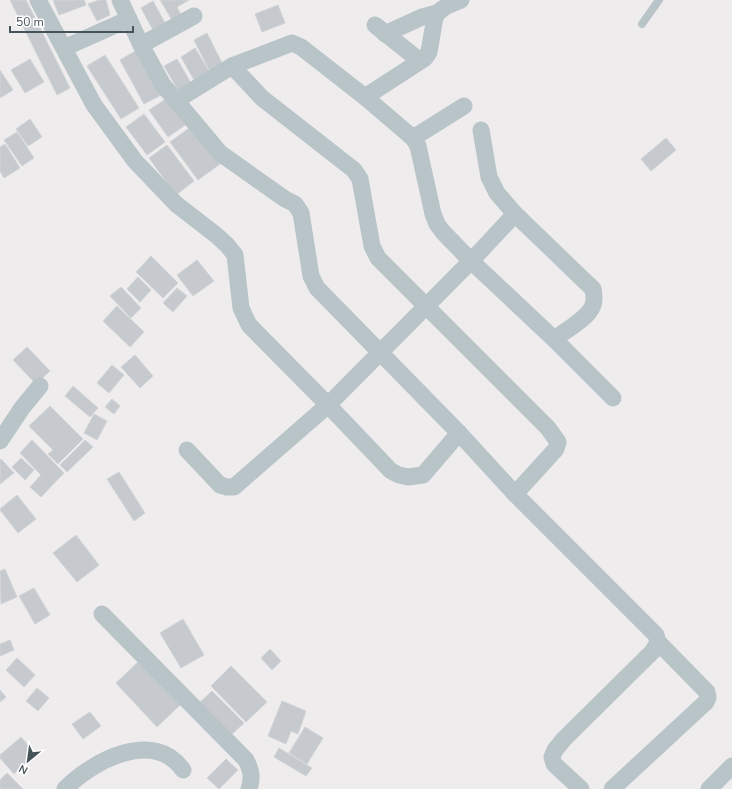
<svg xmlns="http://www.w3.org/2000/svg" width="732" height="789" font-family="'Nunito Sans',sans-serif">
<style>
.building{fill:#c6cace;stroke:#d0d4d7}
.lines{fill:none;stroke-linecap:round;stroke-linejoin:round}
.service{stroke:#b8c4c8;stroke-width:8}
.minor{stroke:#b8c4c8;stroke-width:17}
</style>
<rect width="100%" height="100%" fill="#efeced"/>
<!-- building -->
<g class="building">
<path d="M10,0H26L70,88L57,95Z"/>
<path d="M53,0H84L86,5L59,15Z"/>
<path d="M99,0H106L110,15L97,21L88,4Z"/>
<path d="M160,0H189L177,7L181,15L172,20Z"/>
<path d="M153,1L165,23L153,30L141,8Z"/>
<path d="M278,5L285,23L262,32L255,14Z"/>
<path d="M207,33L223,65L210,72L194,40Z"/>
<path d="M195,48L209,71L194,80L181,57Z"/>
<path d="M139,49L163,94L144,104L120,60Z"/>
<path d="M105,55L139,108L121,119L87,66Z"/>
<path d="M30,59L44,82L25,93L11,70Z"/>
<path d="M177,59L191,83L178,90L164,66Z"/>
<path d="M0,70L13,90L0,98Z"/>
<path d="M169,97L188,123L168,137L149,110Z"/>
<path d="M144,114L165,142L147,155L126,127Z"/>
<path d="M30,119L42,137L28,146L16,129Z"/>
<path d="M192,126L220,164L198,180L170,142Z"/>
<path d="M17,132L34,158L22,166L4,140Z"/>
<path d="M666,138L676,150L651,171L641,159Z"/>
<path d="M5,144L20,168L4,178L0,171V147Z"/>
<path d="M167,145L194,181L176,195L149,158Z"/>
<path d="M151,256L178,283L163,298L136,272Z"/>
<path d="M197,260L214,281L193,296L177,275Z"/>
<path d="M138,277L151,290L140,302L127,289Z"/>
<path d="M121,287L141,308L131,318L110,296Z"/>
<path d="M177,288L187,296L173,312L163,303Z"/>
<path d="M117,306L144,332L130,347L103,321Z"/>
<path d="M27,347L50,371L36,384L13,360Z"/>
<path d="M135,355L153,376L140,388L121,367Z"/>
<path d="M112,365L124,375L109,393L97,383Z"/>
<path d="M73,386L98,408L90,417L65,396Z"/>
<path d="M112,399L120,406L114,414L105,407Z"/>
<path d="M50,406L83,439L58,464L48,454L53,450L29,426Z"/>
<path d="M94,414L107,421L97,440L84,433Z"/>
<path d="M32,440L64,473L41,497L30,487L41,475L20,453Z"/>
<path d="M85,440L93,447L67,472L60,465Z"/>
<path d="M21,458L34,470L25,480L12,467Z"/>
<path d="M1,459L14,473L0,484V460Z"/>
<path d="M119,472L145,513L134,521L107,479Z"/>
<path d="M17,495L36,519L18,533L0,510V509Z"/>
<path d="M76,535L99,565L77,582L53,553Z"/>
<path d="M5,569L17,597L1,604L0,571Z"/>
<path d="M34,588L50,615L35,624L19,596Z"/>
<path d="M183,619L204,655L181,668L160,633Z"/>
<path d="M10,640L14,650L0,656V644Z"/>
<path d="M270,649L281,661L272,670L261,658Z"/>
<path d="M17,658L35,675L24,687L6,670Z"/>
<path d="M139,661L181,704L157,727L116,683Z"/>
<path d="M231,666L267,702L246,722L211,686Z"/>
<path d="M37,688L49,698L38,711L26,701Z"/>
<path d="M0,690L6,697L0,702Z"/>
<path d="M212,691L244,723L230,736L198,704Z"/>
<path d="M282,701L306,711L298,734L291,731L286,744L268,736Z"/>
<path d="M90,712L101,726L83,739L72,724Z"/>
<path d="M305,727L323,738L307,764L289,753Z"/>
<path d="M21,737L37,755L14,774L0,758V755Z"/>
<path d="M279,748L312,768L306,776L274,757Z"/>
<path d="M226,759L238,770L219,789L207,778Z"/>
<path d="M7,773L23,789H0V780Z"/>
</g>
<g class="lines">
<!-- service -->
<path class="service" d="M642,24L659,0"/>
<!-- minor -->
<g class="minor">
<path d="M38,0L94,105L135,161L176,204L216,235L227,245L235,255L241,308L249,325L328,405L391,471L399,475L408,477L423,475L459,433"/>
<path d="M120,0L141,45L163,85L220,153L285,199L295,204L301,213L311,276L317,288L459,433L515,494L656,635L658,642L653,651L564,739L555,750L552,757L554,764L581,789"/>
<path d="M375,25L420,61"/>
<path d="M385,34L422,17L437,13"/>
<path d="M141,45L194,16"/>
<path d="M64,48L129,19"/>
<path d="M232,66L262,98L354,170L360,179L372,246L378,258L548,428L558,442L556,449L515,494"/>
<path d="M365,97L425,58L429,52L435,17C441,7 451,4 461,0"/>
<path d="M177,100L232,66L292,43L301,47L365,97L413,138L418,146L433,214L437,224L443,232L471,261L554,339L613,398"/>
<path d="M481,130L489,177L497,193L515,214L593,289C594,295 595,300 593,305C589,318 565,331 554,339"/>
<path d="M413,138L464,106"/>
<path d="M0,441L22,408L40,386"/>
<path d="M187,450L220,485L227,487H234L328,405L471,261L515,214"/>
<path d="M102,614L246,760C251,770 253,777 249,789"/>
<path d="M65,789C92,761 154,728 183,770"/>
<path d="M612,789L706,702L708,698L707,692L658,642"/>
<path d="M709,789L732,766"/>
</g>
</g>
<!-- north arrow -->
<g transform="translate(28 761) rotate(209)" stroke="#ffffff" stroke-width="3" paint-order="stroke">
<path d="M0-3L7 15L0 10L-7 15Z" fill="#465358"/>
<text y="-6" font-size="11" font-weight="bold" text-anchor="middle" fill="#465358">N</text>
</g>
<!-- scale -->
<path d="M10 26v6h123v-6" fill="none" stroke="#465358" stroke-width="2"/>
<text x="16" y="26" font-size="12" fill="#465358" stroke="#ffffff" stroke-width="3" paint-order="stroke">50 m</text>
</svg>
